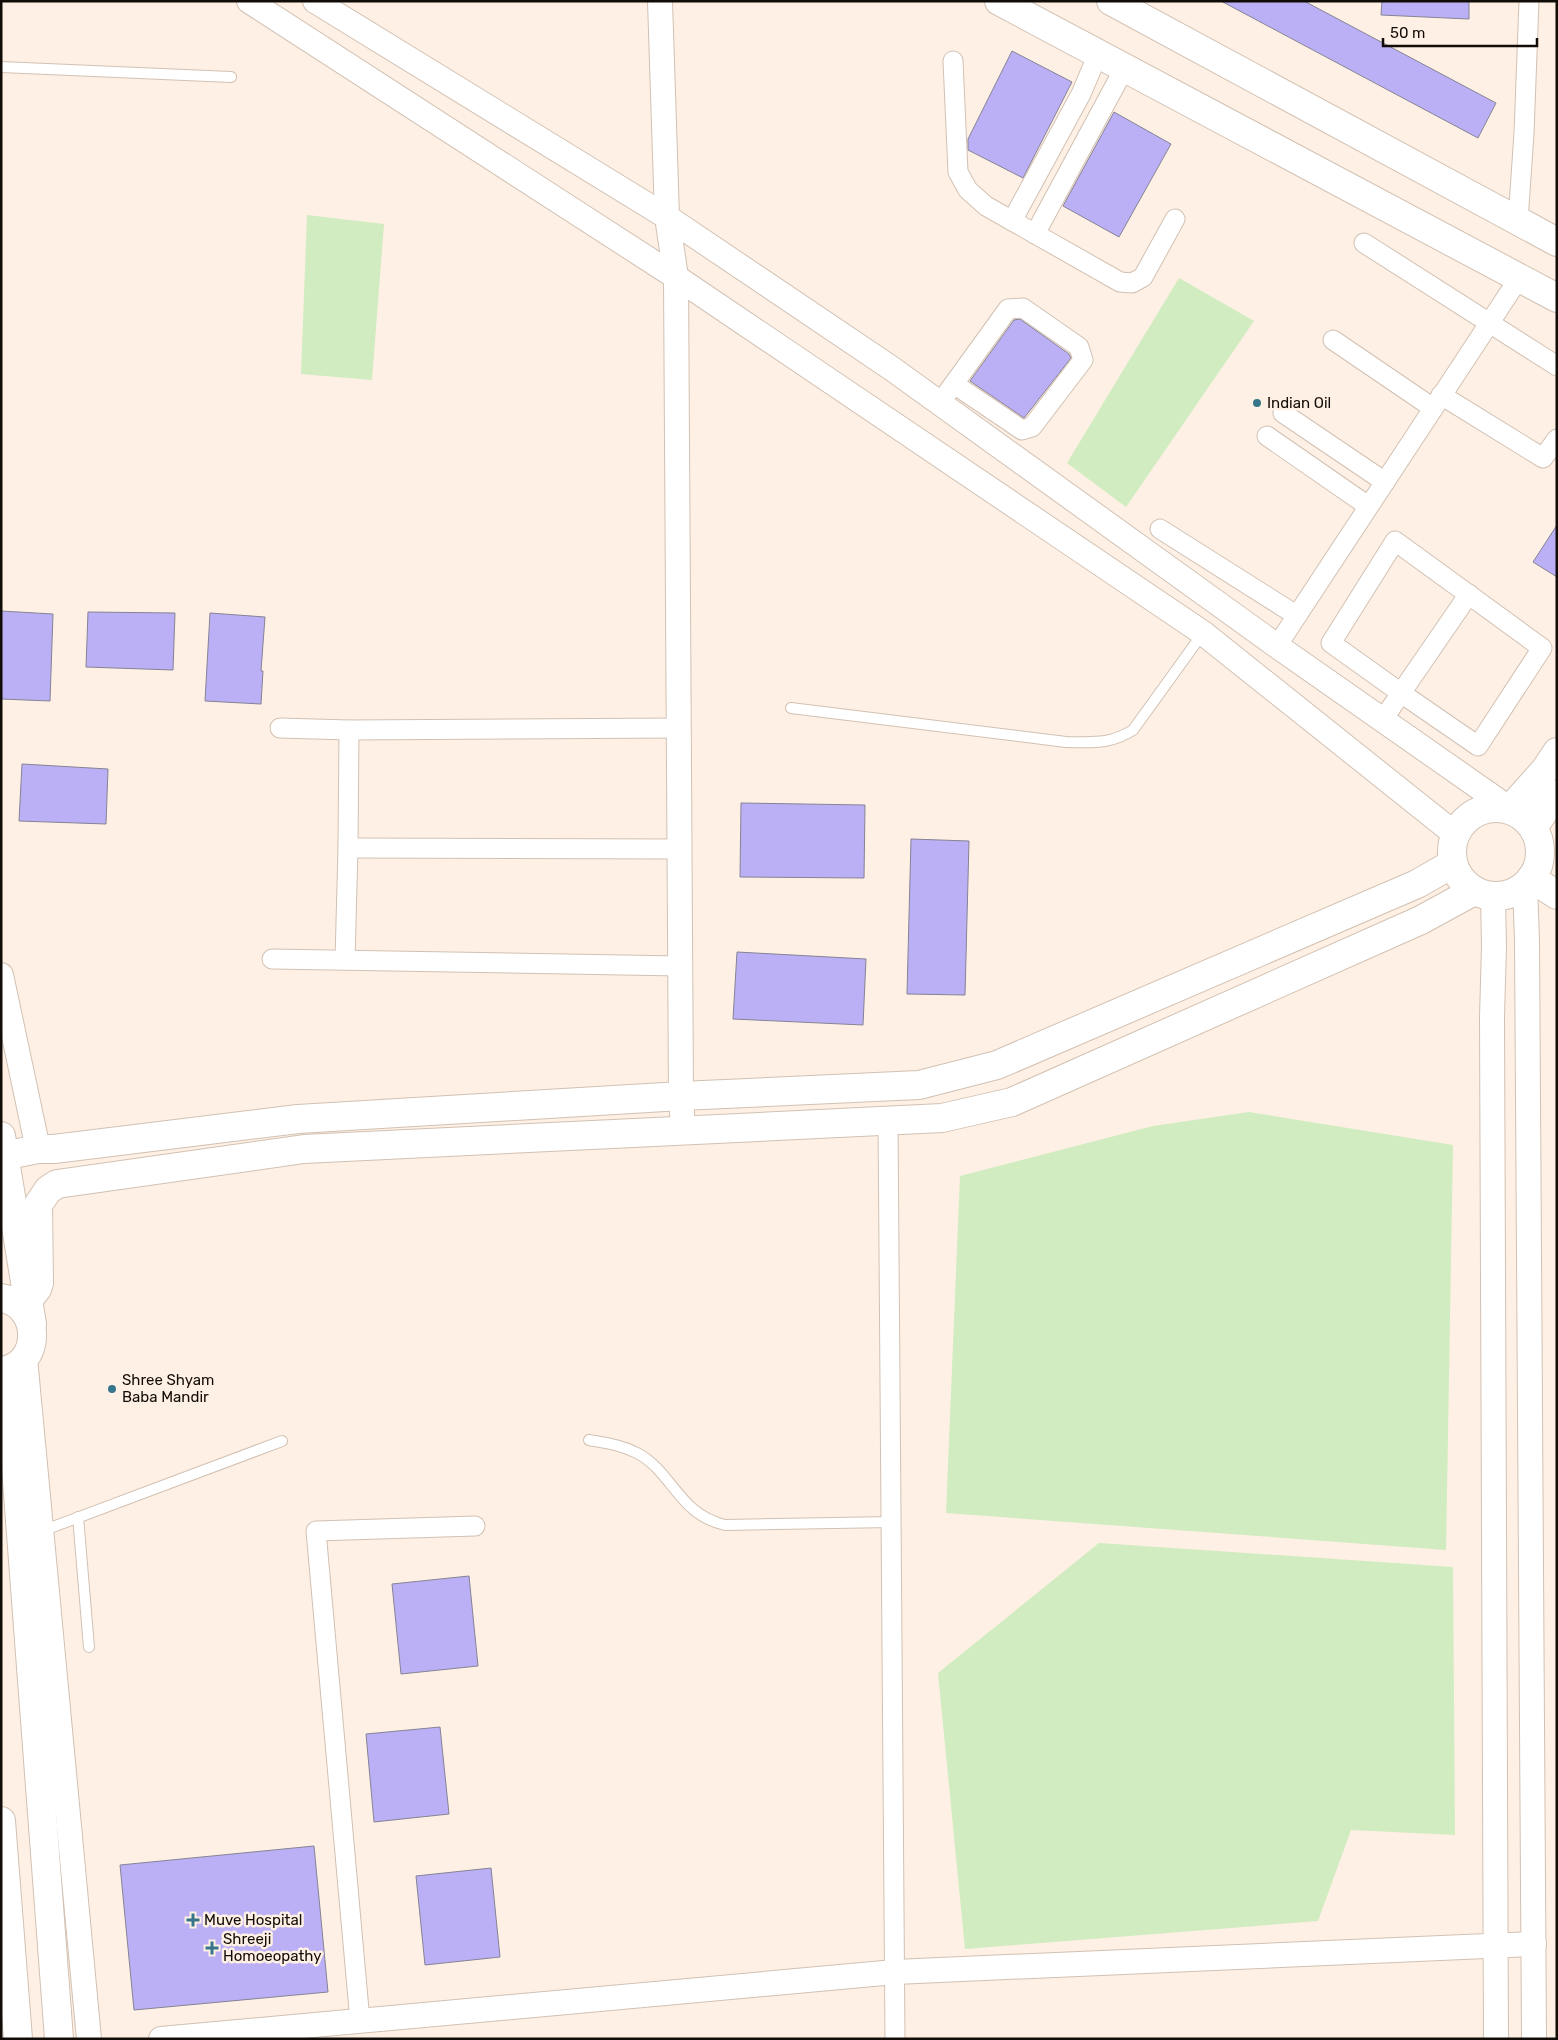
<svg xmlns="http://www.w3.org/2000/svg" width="1558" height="2040" font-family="Rubik,sans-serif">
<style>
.green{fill:#d0ecc0}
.building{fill:#bbb0f5;stroke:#858395}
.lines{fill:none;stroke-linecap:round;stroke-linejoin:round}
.service-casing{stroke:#d2c1b3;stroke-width:12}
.minor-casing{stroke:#d2c1b3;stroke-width:21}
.tertiary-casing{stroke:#d2c1b3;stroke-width:26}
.secondary-casing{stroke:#d2c1b3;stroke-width:30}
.primary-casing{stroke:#d2c1b3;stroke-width:30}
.service{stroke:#fff;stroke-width:10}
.minor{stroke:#fff;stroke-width:19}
.tertiary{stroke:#fff;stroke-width:24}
.secondary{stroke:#fff;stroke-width:28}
.primary{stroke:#fff;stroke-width:28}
.poi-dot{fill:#37768a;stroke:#fef0e4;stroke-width:2}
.labels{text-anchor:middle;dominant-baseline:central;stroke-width:5;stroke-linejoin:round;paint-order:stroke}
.poi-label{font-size:15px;fill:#110c07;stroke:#fef0e4;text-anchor:start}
</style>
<rect width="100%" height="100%" fill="#fef0e4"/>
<!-- green -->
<g class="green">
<path d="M307,215L384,224L372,380L301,374Z"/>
<path d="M1179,278L1254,321L1126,507L1067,463Z"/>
<path d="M1249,1112L1453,1145L1446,1550L946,1513L960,1176L1153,1126Z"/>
<path d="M1099,1543L1453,1567L1455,1835L1351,1830L1318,1921L965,1949L938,1673Z"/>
</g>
<!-- building -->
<g class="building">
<path d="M1221,1H1304L1496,103L1478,138Z"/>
<path d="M1382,1H1469V19L1381,15Z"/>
<path d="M1012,51L1072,82L1023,178L968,150V139Z"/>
<path d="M1114,112L1171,144L1119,237L1063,206Z"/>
<path d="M1020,319L1069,354L1071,358L1024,418L970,381L1014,320Z"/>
<path d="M1557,525V577L1533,562Z"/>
<path d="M1,611L53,614L50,701L1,699Z"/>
<path d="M88,612L175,613L173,670L86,667Z"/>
<path d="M210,613L265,617L261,671H263L261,704L205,701Z"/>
<path d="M22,764L108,769L106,824L19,821Z"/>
<path d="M741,803L865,805L864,878L740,877Z"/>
<path d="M911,839L969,841L965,995L907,994Z"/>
<path d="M737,952L866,959L863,1025L733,1019Z"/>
<path d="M469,1576L478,1666L401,1674L392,1584Z"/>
<path d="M440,1727L449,1814L374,1822L366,1734Z"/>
<path d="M314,1846L328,1992L134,2010L120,1865Z"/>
<path d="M491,1868L500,1957L425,1965L416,1876Z"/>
</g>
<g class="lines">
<defs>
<g id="service">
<path d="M1,67L231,77"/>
<path d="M791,708L1066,742C1092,742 1109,745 1133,730L1203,633"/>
<path d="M589,1440C606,1443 622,1445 637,1453C673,1472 678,1514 725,1525L892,1522"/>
<path d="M78,1517L89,1647"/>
<path d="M42,1531L282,1441"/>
</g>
<g id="minor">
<path d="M953,61L958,172L968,190L986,206L1120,282L1132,283L1143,277L1175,219"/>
<path d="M1012,221L1081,94L1098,54"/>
<path d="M1518,221L1524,133L1529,1"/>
<path d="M1035,234L1124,69"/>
<path d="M1364,243L1557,366"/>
<path d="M1333,340L1433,408"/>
<path d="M1441,395L1543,458L1557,439"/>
<path d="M940,403L1008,309L1023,308L1079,347L1083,360L1032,427L1022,430L954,384"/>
<path d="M1283,413L1385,482"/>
<path d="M1267,436L1368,506"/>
<path d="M1160,529L1296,615"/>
<path d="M1277,646L1519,278"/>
<path d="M1382,721L1401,693L1331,643L1395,541L1542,648L1478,746L1401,693L1469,594"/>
<path d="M280,728L349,730L679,728"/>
<path d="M348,848L679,849"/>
<path d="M272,959L680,966"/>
<path d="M345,960L348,848L349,730"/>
<path d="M888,1120L895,2039"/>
<path d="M360,2021L316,1531L475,1526"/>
</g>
<g id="tertiary">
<path d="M249,1L676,277L1203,633L1455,834"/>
<path d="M315,1L667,217L891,368L1277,646L1510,809"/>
<path d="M660,1L667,217L676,277L681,1096L683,1130"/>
<path d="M1525,885L1527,940L1534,2039"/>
<path d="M1493,897L1494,946L1492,1017L1496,2039"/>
<path d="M1,975L38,1149"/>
<path d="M25,1358L89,2039"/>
<path d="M161,2039L895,1972L1534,1944"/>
</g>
<g id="secondary">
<path d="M999,1L1557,298"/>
<path d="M1111,1L1557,242"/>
<circle cx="1496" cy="852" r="44"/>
<path d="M1510,809L1545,770L1557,752"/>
<path d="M1533,827L1557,794"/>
<path d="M1531,878L1557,895"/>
<path d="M1,1158L3,1156L38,1149H54L298,1119L681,1096L919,1085L997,1065L1417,884L1452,864"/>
<path d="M28,1300L37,1289L39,1283L38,1205L48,1190L57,1184L304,1149L942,1118L1012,1102L1421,920L1474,891"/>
</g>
<g id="primary">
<path d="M1,1136L32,1324"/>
<path d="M1,1298C42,1304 43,1366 1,1371"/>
<path d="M6,1371L11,1401L59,2039"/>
<path d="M1,1821L18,2039"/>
</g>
</defs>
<!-- service casing -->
<use href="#service" class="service-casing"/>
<!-- minor casing -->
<use href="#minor" class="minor-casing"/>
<!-- tertiary casing -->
<use href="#tertiary" class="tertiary-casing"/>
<!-- secondary casing -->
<use href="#secondary" class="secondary-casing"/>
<!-- primary casing -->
<use href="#primary" class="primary-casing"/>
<!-- service -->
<use href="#service" class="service"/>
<!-- minor -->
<use href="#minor" class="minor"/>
<!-- tertiary -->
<use href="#tertiary" class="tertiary"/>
<!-- secondary -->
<use href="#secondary" class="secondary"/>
<!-- primary -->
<use href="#primary" class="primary"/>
</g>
<!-- markers -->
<g class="poi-dot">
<circle cx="1257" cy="403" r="5"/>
<circle cx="112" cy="1389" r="5"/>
<path d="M190.5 1912.5h5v5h5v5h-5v5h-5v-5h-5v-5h5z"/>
<path d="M209.5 1940.5h5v5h5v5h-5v5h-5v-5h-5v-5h5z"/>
</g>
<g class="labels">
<!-- poi labels -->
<g class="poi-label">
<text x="1267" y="403">Indian Oil</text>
<text x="122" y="1380">Shree Shyam<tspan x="122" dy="17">Baba Mandir</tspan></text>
<text x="204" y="1920">Muve Hospital</text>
<text x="223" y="1939">Shreeji<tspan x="223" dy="17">Homoeopathy</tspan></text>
</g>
</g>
<!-- border -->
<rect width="1558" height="2040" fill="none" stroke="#110c07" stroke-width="5"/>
<!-- scale -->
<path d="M1383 38v8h154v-8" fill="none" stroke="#110c07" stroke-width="2.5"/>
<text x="1390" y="38" font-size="15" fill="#110c07" stroke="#fef0e4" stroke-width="4" paint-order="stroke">50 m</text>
</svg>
